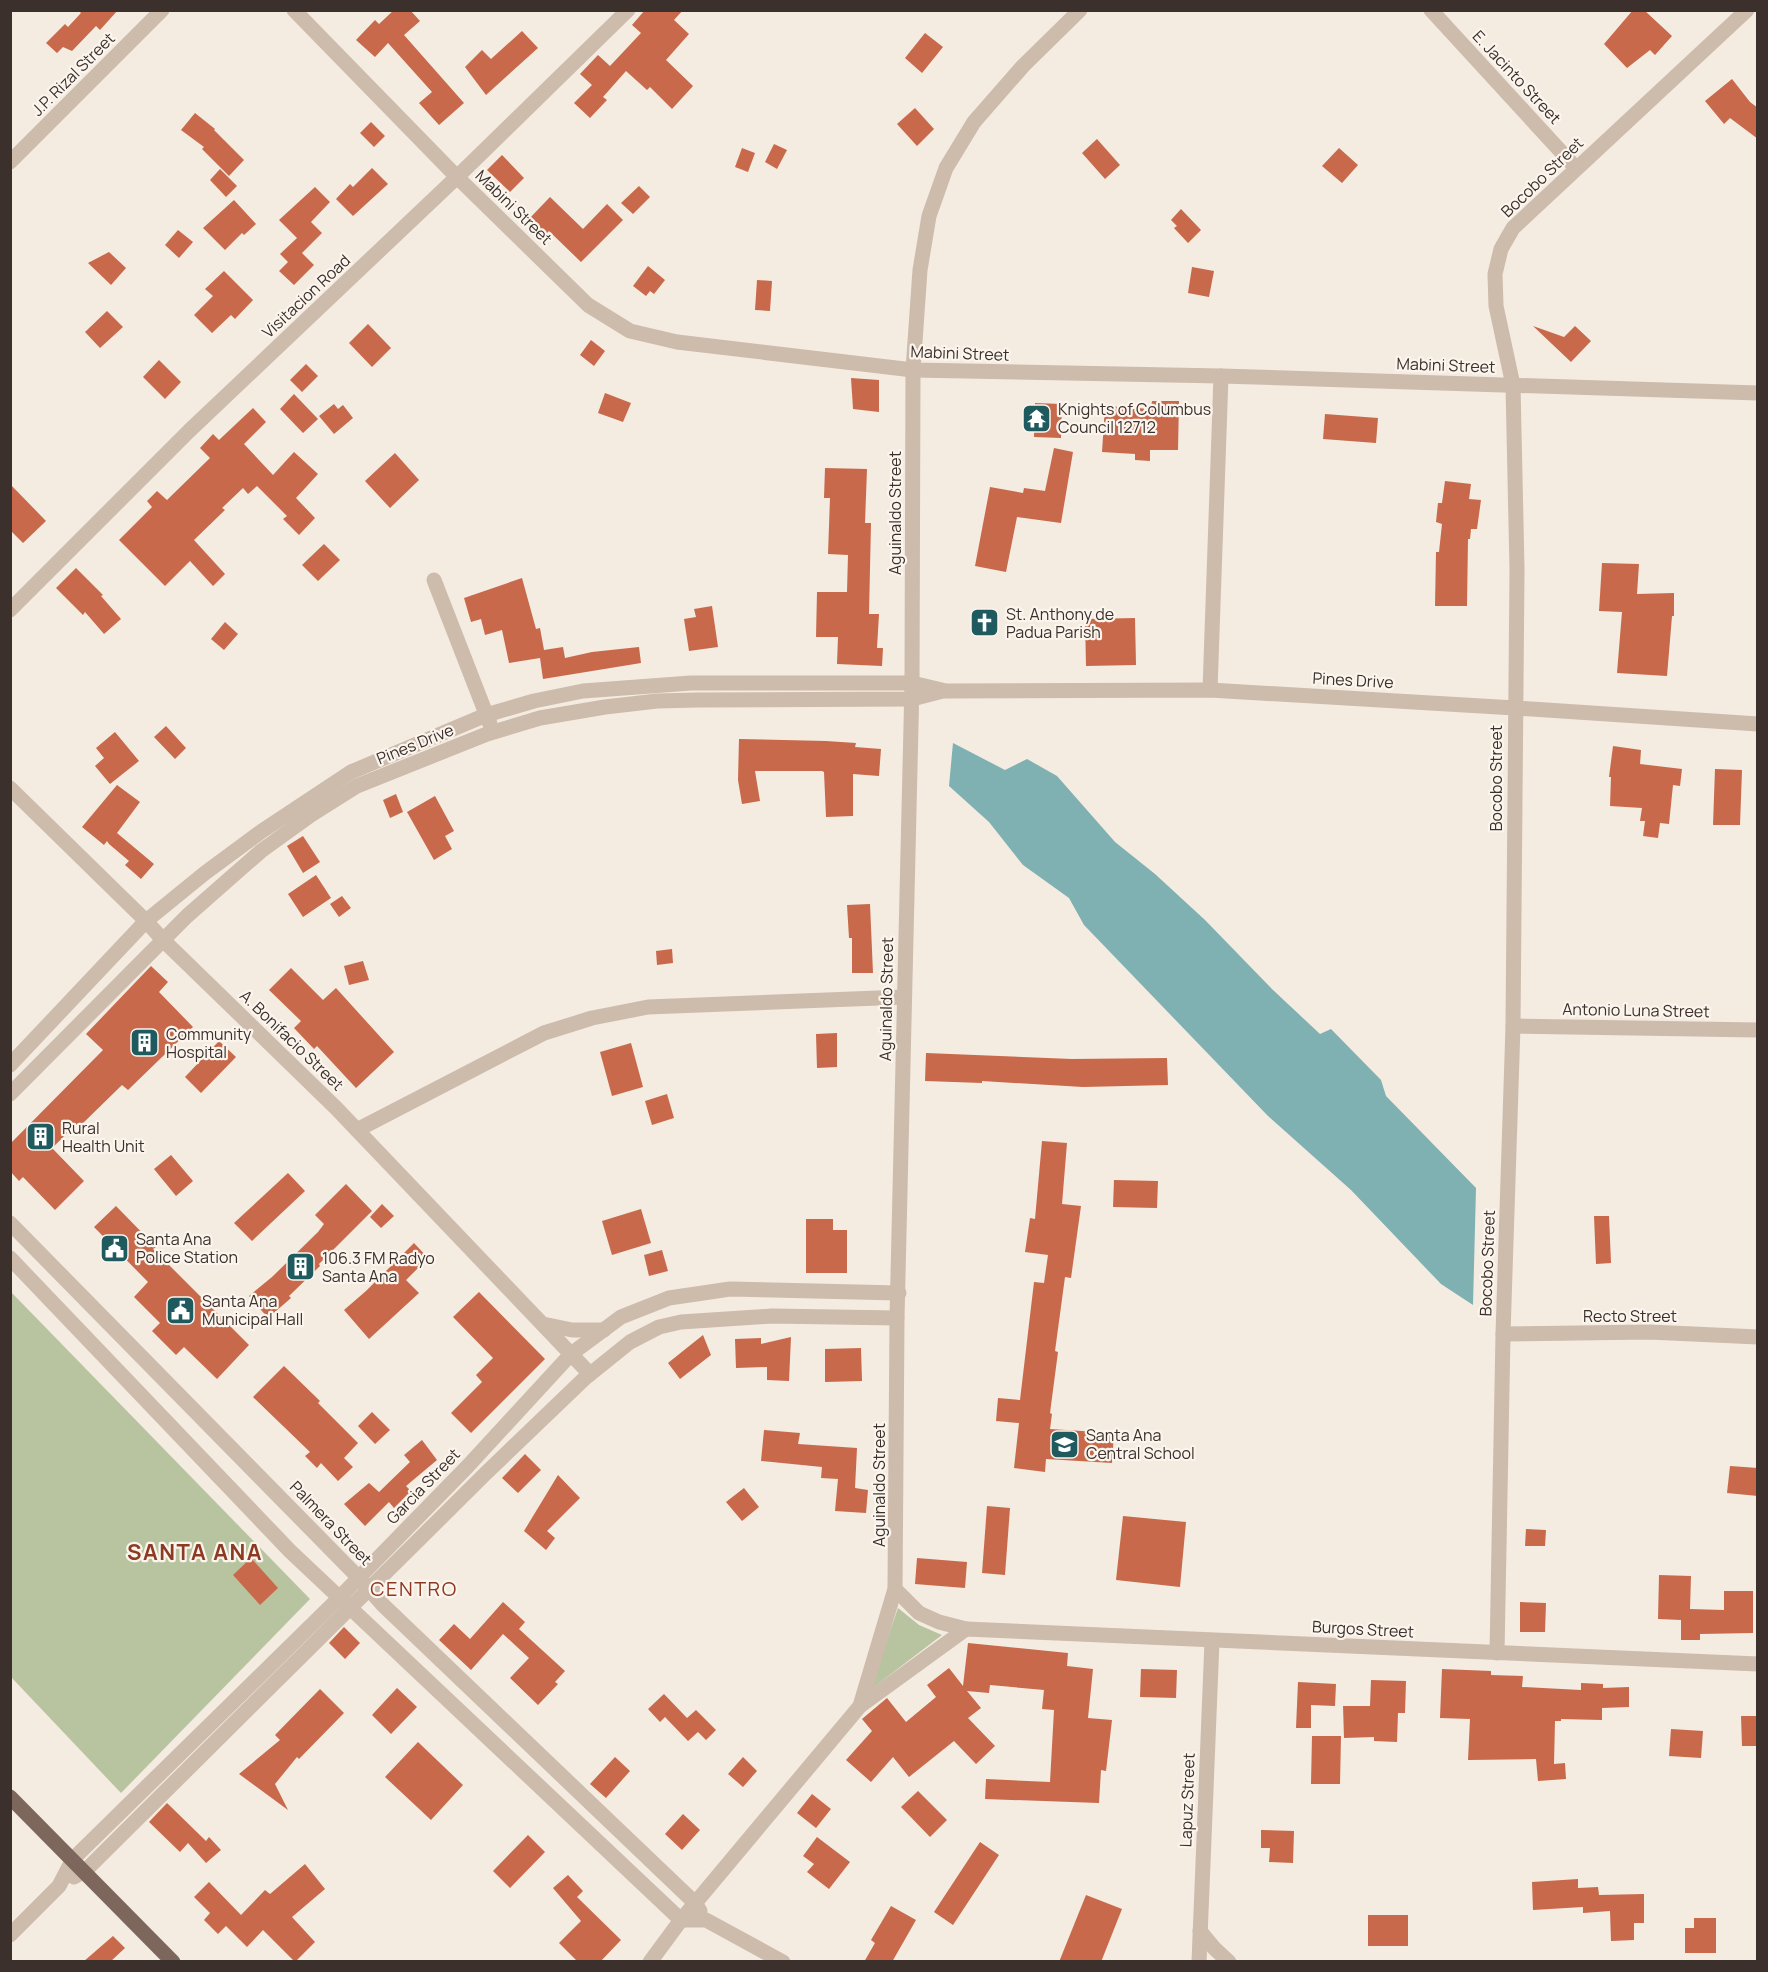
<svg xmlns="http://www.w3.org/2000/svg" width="1768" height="1972" font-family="Manrope,sans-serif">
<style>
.green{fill:#b8c4a0}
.water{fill:#7fb0b2}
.building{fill:#c8694b}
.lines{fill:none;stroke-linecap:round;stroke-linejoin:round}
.street{stroke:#cdbbac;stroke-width:15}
.primary{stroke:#7d675c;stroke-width:15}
.labels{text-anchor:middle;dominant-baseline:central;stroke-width:4.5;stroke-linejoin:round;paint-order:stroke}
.street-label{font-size:16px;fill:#3b302b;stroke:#fbf5ee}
.poi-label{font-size:16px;fill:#3b302b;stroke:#fbf5ee;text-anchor:start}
.quarter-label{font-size:20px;letter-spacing:1.5px;fill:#8c3b22;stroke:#fbf5ee}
.district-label{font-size:22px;font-weight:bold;letter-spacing:1.5px;fill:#8c3b22;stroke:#fbf5ee}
</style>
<rect width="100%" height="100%" fill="#f4ebe1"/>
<!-- green -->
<g class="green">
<path d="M11,1292L310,1599L121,1793L11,1677Z"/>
<path d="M898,1608L919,1625L942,1635L870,1690Z"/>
</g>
<!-- water -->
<path class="water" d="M953,743L1005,770L1027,759L1057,776L1115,842L1155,874L1205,920L1273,990L1320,1034L1331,1029L1381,1080L1386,1096L1476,1188L1473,1305L1441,1284L1351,1190L1268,1116L1084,925L1069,898L1023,865L989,822L949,786Z"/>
<!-- building -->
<g class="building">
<path d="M78,10H118L100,30L96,26L72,51L63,47L57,53L46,43L65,24L68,27L81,13Z"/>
<path d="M394,10H410L420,21L404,35L464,103L439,125L419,103L432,92L388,43L375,57L356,40L375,20L379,24Z"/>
<path d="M645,10H683L674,20L689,34L666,60L693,86L672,109L650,87L647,90L626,71L603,97L607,100L590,118L574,103L592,85L580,74L598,55L610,66L641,33L632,25Z"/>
<path d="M1633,10H1644L1672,36L1655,55L1650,50L1627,68L1604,44Z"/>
<path d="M522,31L538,48L486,95L465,67L482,50L491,59Z"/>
<path d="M925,33L943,47L922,73L905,58Z"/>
<path d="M1732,79L1750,102L1758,108V139L1730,118L1724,124L1705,101Z"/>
<path d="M915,108L934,129L917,146L897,124Z"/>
<path d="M195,113L215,129L214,130L244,160L229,176L202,149L204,147L181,130Z"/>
<path d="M371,122L385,136L374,147L360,133Z"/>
<path d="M1097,139L1120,165L1105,179L1082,153Z"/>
<path d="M774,144L787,150L777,169L765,162Z"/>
<path d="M742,148L755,153L748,172L735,167Z"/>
<path d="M1339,148L1358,165L1342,183L1322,166Z"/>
<path d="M502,155L524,178L510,192L487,170Z"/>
<path d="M372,168L388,184L353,216L336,199L350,184L353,187Z"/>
<path d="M220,169L237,186L226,197L210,180Z"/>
<path d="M639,186L650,197L633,214L621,203Z"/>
<path d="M315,187L330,202L311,222L322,233L302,253L314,265L294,285L279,271L288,262L280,254L297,238L279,220Z"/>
<path d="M550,197L583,229L607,204L623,220L581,262L549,231L544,236L528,220Z"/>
<path d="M234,200L256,224L244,235L242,233L225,250L203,228Z"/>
<path d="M1181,209L1201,230L1188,243L1174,228L1177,226L1171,220Z"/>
<path d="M178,230L193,242L179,258L165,245Z"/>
<path d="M109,252L126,268L111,285L88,263Z"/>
<path d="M648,266L665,280L654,294L650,291L646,296L633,286Z"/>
<path d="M1192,267L1214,271L1209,297L1188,293Z"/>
<path d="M224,271L253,300L235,319L231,315L212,333L194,315L213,296L205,289Z"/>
<path d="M757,280L772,281L770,311L755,310Z"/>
<path d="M107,311L123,327L100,348L85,332Z"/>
<path d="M368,324L391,348L372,367L349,343Z"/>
<path d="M1533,326L1564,337L1575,326L1591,341L1571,362Z"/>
<path d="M591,340L605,351L594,366L580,355Z"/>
<path d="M159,360L181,382L165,399L143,377Z"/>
<path d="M306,364L318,376L302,392L290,380Z"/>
<path d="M851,378L879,380V412L853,409Z"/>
<path d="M605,393L631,403L623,422L598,413Z"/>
<path d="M294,394L318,419L303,433L280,409Z"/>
<path d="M1152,401H1179L1178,450H1150V461L1135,460V454L1102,452L1105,406L1151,409Z"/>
<path d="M1035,403L1062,404L1061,438L1034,437Z"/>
<path d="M334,404L338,409L343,405L353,418L334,434L319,416Z"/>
<path d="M253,408L266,422L244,444L273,475L294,452L318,474L296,498L315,518L299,535L283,519L287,516L257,486L248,494L243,488L222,508L225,510L194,540L225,574L213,586L190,561L165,586L119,540L152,507L147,501L157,491L167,500L210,458L200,448L213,434L219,440Z"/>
<path d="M1325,414L1378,418L1376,443L1323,439Z"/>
<path d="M1054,448L1073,452L1061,523L1017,517L1006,572L975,566L990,487L1023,493L1024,488L1045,491Z"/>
<path d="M395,453L419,480L390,508L365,481Z"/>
<path d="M825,468L867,469L865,523H871L869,614H879L877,648H883L882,666L837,664L838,637H816L817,592H847L848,555L828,554L830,498H824Z"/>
<path d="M1445,481L1471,484L1469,499L1481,500L1477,529H1471L1470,539H1468L1467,606H1435L1436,552H1439L1442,524L1436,522L1438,503H1442Z"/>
<path d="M10,484L46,521L23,543L10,530Z"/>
<path d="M324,544L340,560L318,581L302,565Z"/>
<path d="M1602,563L1639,564L1637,594L1674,593V616H1672L1667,676L1617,673L1622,612L1599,611Z"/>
<path d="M76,568L103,595L101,596L121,619L104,634L85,612L83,615L56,588Z"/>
<path d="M522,578L536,629L540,628L544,650L563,647L565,658L592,652L639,647L641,663L543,679L540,658L509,663L502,630L485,635L481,619L471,622L464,598Z"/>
<path d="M712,606L718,647L689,651L684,619L696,617L694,609Z"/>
<path d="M1135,618L1136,665L1086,666L1085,619Z"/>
<path d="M225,622L238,634L224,650L211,639Z"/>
<path d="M166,726L186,748L175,759L154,737Z"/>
<path d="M115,732L139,761L110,784L95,766L104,758L96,748Z"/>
<path d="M739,739L826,741L856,743L855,747L881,749L879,776L853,774V816L826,817L824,772L822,771H755L760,801L742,804L738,780Z"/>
<path d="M1613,746L1641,750L1640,764L1682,769L1680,786L1673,785L1669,824L1660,823L1658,838L1643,836L1645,821H1640L1642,808L1610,806L1611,777H1609Z"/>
<path d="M1715,769L1742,770L1740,825H1713Z"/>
<path d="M117,785L140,802L117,833L154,864L141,879L125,865L129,861L109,844L107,841L104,845L82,827Z"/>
<path d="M396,794L403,812L390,818L383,800Z"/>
<path d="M435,796L454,831L445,836L452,849L434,860L407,812Z"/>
<path d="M303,836L320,862L303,873L287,846Z"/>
<path d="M316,875L331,898L303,917L288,894Z"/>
<path d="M342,896L351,908L339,917L330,904Z"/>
<path d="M870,904L873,973H852V938H849L847,905Z"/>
<path d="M672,949L673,963L657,965L656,951Z"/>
<path d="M363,961L369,980L349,985L344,966Z"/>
<path d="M151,966L168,982L159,992L193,1027L128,1090L122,1085L79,1127L77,1124L52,1148L84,1181L55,1210L23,1177L19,1181L10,1171V1144L103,1050L86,1034Z"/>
<path d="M291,968L323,1000L336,988L394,1052L356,1088L317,1046L314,1049L294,1028L301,1021L269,990Z"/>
<path d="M837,1033V1067L817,1068L816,1034Z"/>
<path d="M219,1041L236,1057L201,1093L185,1077Z"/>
<path d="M631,1043L643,1087L612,1096L600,1052Z"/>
<path d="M926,1053L1072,1059L1167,1058L1168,1085L1083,1087L982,1081V1083L925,1081Z"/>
<path d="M667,1094L674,1118L652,1125L645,1101Z"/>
<path d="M1042,1141L1067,1143L1062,1204L1081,1206L1071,1278L1065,1277L1055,1351L1058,1352L1050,1413L1052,1414L1050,1429L1114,1433L1112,1463L1046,1459L1045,1472L1014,1468L1019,1423L996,1421L998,1398L1020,1400L1034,1282L1044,1283L1048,1255L1025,1252L1030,1218L1035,1219Z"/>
<path d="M171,1155L193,1181L176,1196L154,1169Z"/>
<path d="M288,1173L305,1191L252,1241L234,1223Z"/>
<path d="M1114,1180L1158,1181L1157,1208L1113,1207Z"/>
<path d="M346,1184L372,1211L319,1264L320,1266L289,1296L291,1298L268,1318L249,1296L272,1277L318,1232L324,1224L315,1215Z"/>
<path d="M382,1204L394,1216L381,1228L370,1217Z"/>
<path d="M116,1206L156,1247L153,1249L249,1345L217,1379L184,1347L176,1355L152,1331L160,1323L134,1297L148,1282L94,1227Z"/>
<path d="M641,1209L651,1243L612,1255L602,1221Z"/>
<path d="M1594,1216H1609L1611,1263L1596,1264Z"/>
<path d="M806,1219H833V1230H847V1273H806Z"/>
<path d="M414,1243L428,1258L406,1280L419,1293L369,1339L344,1310L366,1291Z"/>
<path d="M662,1250L668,1271L649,1276L644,1255Z"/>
<path d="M479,1292L545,1359L471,1433L451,1413L482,1382L476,1375L493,1358L453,1317Z"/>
<path d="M703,1335L711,1355L680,1379L668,1363Z"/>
<path d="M791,1337L789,1381L767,1380V1367L736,1368L735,1339L761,1338V1344Z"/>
<path d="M861,1348L862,1381L825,1382V1349Z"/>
<path d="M284,1366L320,1401L318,1403L358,1443L344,1458L353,1467L338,1481L321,1463L317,1468L305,1456L310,1452L253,1397Z"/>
<path d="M372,1412L390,1430L375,1444L358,1426Z"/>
<path d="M764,1430L800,1433L798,1444L857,1448L855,1488L868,1490L866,1513L835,1511L838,1479L821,1478L822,1467L761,1461Z"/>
<path d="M422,1440L437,1460L406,1486L411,1491L394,1508L389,1502L365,1526L344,1504L369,1483L379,1492L410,1462L404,1455Z"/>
<path d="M525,1454L541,1470L518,1493L502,1478Z"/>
<path d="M1730,1466L1758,1468V1496L1727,1493Z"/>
<path d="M558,1475L580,1498L547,1531L555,1538L546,1550L524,1531Z"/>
<path d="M744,1488L759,1507L742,1521L726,1502Z"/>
<path d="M987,1506L1010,1508L1005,1575L982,1573Z"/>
<path d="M1123,1516L1186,1522L1180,1587L1116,1580Z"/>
<path d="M1526,1529L1546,1530L1545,1546H1525Z"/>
<path d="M251,1558L278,1588L260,1605L233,1575Z"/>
<path d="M917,1558L967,1562L965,1588L915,1584Z"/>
<path d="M1659,1575L1691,1576L1690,1609L1724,1610V1591H1753V1633L1700,1634V1640H1681V1620L1658,1619Z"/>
<path d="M503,1602L525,1622L519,1629L565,1671L555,1682L558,1684L538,1705L510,1678L529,1658L503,1634L471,1670L439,1640L454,1624L470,1639Z"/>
<path d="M1520,1602L1546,1603L1545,1632H1520Z"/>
<path d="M344,1627L360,1643L345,1659L329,1643Z"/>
<path d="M968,1643L1068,1653L1067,1666L1093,1669L1088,1718L1112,1720L1106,1771L1101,1770L1099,1803L985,1799L986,1779L1050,1782L1054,1710L1042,1709L1044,1690L990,1685L989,1693L967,1691L981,1708L968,1718L995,1746L976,1764L954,1741L909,1777L893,1757L871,1782L846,1760L872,1731L862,1719L887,1698L906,1722L936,1697L927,1685L949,1668L963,1686Z"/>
<path d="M1141,1669L1177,1670L1176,1698L1140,1697Z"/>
<path d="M1442,1669L1491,1671V1675L1523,1676L1522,1687L1581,1690V1683L1603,1684V1688L1629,1687V1707L1602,1708V1720L1561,1719V1721H1555L1554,1764L1565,1763L1566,1779L1538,1781L1536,1759L1468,1760L1470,1719L1440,1718Z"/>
<path d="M1371,1680L1406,1681L1405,1713H1398L1397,1742L1374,1741V1737L1344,1738L1343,1706H1370Z"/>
<path d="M1298,1682L1336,1684L1335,1706L1311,1705V1728H1296Z"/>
<path d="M397,1688L417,1707L391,1734L372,1715Z"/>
<path d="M320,1689L344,1713L299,1759L297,1757L275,1784L288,1810L239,1774L280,1740L275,1735Z"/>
<path d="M664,1694L687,1718L696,1710L716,1730L706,1740L698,1732L688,1741L665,1717L660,1722L648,1709Z"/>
<path d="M1741,1716H1758V1746H1742Z"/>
<path d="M1671,1729L1703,1731L1701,1758L1669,1756Z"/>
<path d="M1312,1736H1341L1340,1784H1311Z"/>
<path d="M418,1742L463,1785L431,1820L385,1777Z"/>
<path d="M615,1757L630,1771L606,1798L590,1784Z"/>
<path d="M743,1757L757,1771L743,1787L728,1774Z"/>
<path d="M918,1791L947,1820L930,1837L901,1807Z"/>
<path d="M812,1794L831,1809L816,1828L797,1813Z"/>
<path d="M167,1803L206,1841L209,1837L221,1850L206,1863L188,1843L180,1852L149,1822Z"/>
<path d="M683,1814L700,1830L682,1850L665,1834Z"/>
<path d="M1261,1830L1294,1831L1293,1863L1269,1862L1270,1848H1261Z"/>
<path d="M528,1835L545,1852L510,1888L493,1871Z"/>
<path d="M817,1837L850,1862L829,1889L807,1872L814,1864L803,1856Z"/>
<path d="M980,1842L999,1855L953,1925L934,1912Z"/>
<path d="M305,1864L325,1889L292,1917L315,1942L295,1962L263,1930L247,1947L226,1926L218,1934L204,1920L210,1913L194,1897L209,1882L241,1915L265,1890L270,1894Z"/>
<path d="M568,1875L583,1891L577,1897L621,1940L600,1962H578L559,1943L581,1921L553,1888Z"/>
<path d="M1578,1879V1888L1598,1887L1599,1895L1644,1894V1923H1634V1940L1611,1941L1610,1911L1583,1913V1907L1533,1910L1532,1882Z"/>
<path d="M1086,1895L1122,1909L1101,1962H1059Z"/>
<path d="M891,1906L916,1920L892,1962H864L875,1943L871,1940Z"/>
<rect x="1368" y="1915" width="40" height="31"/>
<path d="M1694,1918H1716V1953H1685V1928H1694Z"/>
<path d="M113,1936L125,1948L110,1962H83Z"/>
</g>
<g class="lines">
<!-- street -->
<g class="street">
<path d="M294,10L457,177L588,305L630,331L677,342L913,370L1221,376L1758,393"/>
<path d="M1431,10L1576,168"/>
<path d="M10,162L162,10"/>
<path d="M434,580L490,724"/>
<path d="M10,610L189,431L457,177L628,10"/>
<path d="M1210,690L1221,376"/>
<path d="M10,788L146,921L163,940L336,1108L590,1374"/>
<path d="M1513,1026L1758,1030"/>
<path d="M10,1065L146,921L205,873L262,831L351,772L486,715L534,701L583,691L691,683H912L946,691L1210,690L1515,708L1758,724"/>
<path d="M10,1094L187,916L261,851L311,815L357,786L487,734L540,718L605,707L657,701L697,700L912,699L943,691"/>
<path d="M357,1130L544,1033L592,1018L648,1007L904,997"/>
<path d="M10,1223L359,1578L383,1605L695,1903L700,1911"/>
<path d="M10,1258L290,1551L681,1920H706L783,1962"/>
<path d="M543,1324L572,1330H604"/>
<path d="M1503,1334L1649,1332L1758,1337"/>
<path d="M895,1589L919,1613L939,1622L966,1629"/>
<path d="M1497,1653L1503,1334L1513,1026L1517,569L1513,385L1496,306L1495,274L1501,249L1513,228L1747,10"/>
<path d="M860,1706L966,1629L1758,1664"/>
<path d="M74,1877L85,1871L485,1474L584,1379L630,1342L659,1327L681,1322L772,1316L897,1318"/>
<path d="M1200,1931L1214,1948L1229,1962"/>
<path d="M10,1935L59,1886L73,1859L338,1599L467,1467L571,1354L621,1317L669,1298L730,1289L899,1293"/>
<path d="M650,1962L681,1920L860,1706L895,1589L897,1318L912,683L913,370L920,270L929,216L946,168L974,122L1023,66L1080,10"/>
<path d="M1199,1962L1212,1641"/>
</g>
<!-- primary -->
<path class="primary" d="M10,1797L173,1962"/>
</g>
<!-- icons -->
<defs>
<symbol id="temple-square" viewBox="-11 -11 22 22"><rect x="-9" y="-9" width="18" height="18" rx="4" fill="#1f5a5e" stroke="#fbf5ee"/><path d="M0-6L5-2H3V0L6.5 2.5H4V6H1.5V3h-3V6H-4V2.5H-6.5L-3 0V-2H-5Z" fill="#fff"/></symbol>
<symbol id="church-square" viewBox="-11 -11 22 22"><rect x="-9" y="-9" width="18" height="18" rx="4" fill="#1f5a5e" stroke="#fbf5ee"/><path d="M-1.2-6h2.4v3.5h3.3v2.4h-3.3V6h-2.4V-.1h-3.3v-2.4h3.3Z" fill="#fff"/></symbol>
<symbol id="building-square" viewBox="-11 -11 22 22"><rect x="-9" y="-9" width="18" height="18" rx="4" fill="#1f5a5e" stroke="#fbf5ee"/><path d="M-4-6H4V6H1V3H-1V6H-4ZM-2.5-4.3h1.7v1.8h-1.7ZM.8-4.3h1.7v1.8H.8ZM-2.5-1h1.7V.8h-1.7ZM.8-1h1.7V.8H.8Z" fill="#fff"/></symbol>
<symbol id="civic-square" viewBox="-11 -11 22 22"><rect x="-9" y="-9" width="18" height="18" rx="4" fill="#1f5a5e" stroke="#fbf5ee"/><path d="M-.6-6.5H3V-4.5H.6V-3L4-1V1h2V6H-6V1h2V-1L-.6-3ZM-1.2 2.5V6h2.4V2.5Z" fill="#fff"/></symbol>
<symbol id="school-square" viewBox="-11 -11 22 22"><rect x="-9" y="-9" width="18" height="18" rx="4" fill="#1f5a5e" stroke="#fbf5ee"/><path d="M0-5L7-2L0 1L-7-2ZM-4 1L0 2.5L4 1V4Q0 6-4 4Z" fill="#fff"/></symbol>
</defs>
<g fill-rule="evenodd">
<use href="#temple-square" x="1020" y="402" width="33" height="33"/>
<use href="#church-square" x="968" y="606" width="33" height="33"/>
<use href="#building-square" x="128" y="1026" width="33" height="33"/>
<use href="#building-square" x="24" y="1120" width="33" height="33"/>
<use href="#civic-square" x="98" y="1232" width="33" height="33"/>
<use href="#building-square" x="284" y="1250" width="33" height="33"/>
<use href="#civic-square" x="164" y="1294" width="33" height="33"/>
<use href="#school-square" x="1048" y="1428" width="33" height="33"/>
</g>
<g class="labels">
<!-- street labels -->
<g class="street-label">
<text transform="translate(73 74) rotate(-45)">J.P. Rizal Street</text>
<text transform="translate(1517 77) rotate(47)">E. Jacinto Street</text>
<text transform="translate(1542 177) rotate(-44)">Bocobo Street</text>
<text transform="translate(514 207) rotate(44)">Mabini Street</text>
<text transform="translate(306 296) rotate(-43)">Visitacion Road</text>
<text transform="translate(960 353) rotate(2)">Mabini Street</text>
<text transform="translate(1446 365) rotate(2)">Mabini Street</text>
<text transform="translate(895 513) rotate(-90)">Aguinaldo Street</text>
<text transform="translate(1353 680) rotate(3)">Pines Drive</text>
<text transform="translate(415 744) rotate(-22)">Pines Drive</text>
<text transform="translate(1496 778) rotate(-90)">Bocobo Street</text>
<text transform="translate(886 999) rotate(-89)">Aguinaldo Street</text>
<text transform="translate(1636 1010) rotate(1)">Antonio Luna Street</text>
<text transform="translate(292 1040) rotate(44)">A. Bonifacio Street</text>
<text transform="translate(1487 1263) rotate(-88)">Bocobo Street</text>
<text x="1630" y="1316">Recto Street</text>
<text transform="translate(879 1485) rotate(-90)">Aguinaldo Street</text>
<text transform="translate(423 1486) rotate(-46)">Garcia Street</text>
<text transform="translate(331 1523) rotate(46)">Palmera Street</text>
<text transform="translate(1363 1629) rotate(3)">Burgos Street</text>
<text transform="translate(1187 1800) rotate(-88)">Lapuz Street</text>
</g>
<!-- poi labels -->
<g class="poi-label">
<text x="1058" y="409">Knights of Columbus<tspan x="1058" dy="18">Council 12712</tspan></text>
<text x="1006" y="614">St. Anthony de<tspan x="1006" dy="18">Padua Parish</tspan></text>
<text x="166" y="1034">Community<tspan x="166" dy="18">Hospital</tspan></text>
<text x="62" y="1128">Rural<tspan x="62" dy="18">Health Unit</tspan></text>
<text x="136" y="1239">Santa Ana<tspan x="136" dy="18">Police Station</tspan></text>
<text x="322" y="1258">106.3 FM Radyo<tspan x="322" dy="18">Santa Ana</tspan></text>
<text x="202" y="1301">Santa Ana<tspan x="202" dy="18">Municipal Hall</tspan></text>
<text x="1086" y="1435">Santa Ana<tspan x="1086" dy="18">Central School</tspan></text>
</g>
<!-- quarter labels -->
<g class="quarter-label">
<text x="414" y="1588">CENTRO</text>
</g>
<!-- district labels -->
<g class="district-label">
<text x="195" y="1552">SANTA ANA</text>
</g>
</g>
<!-- border -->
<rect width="1768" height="1972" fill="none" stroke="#3b302b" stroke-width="24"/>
</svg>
